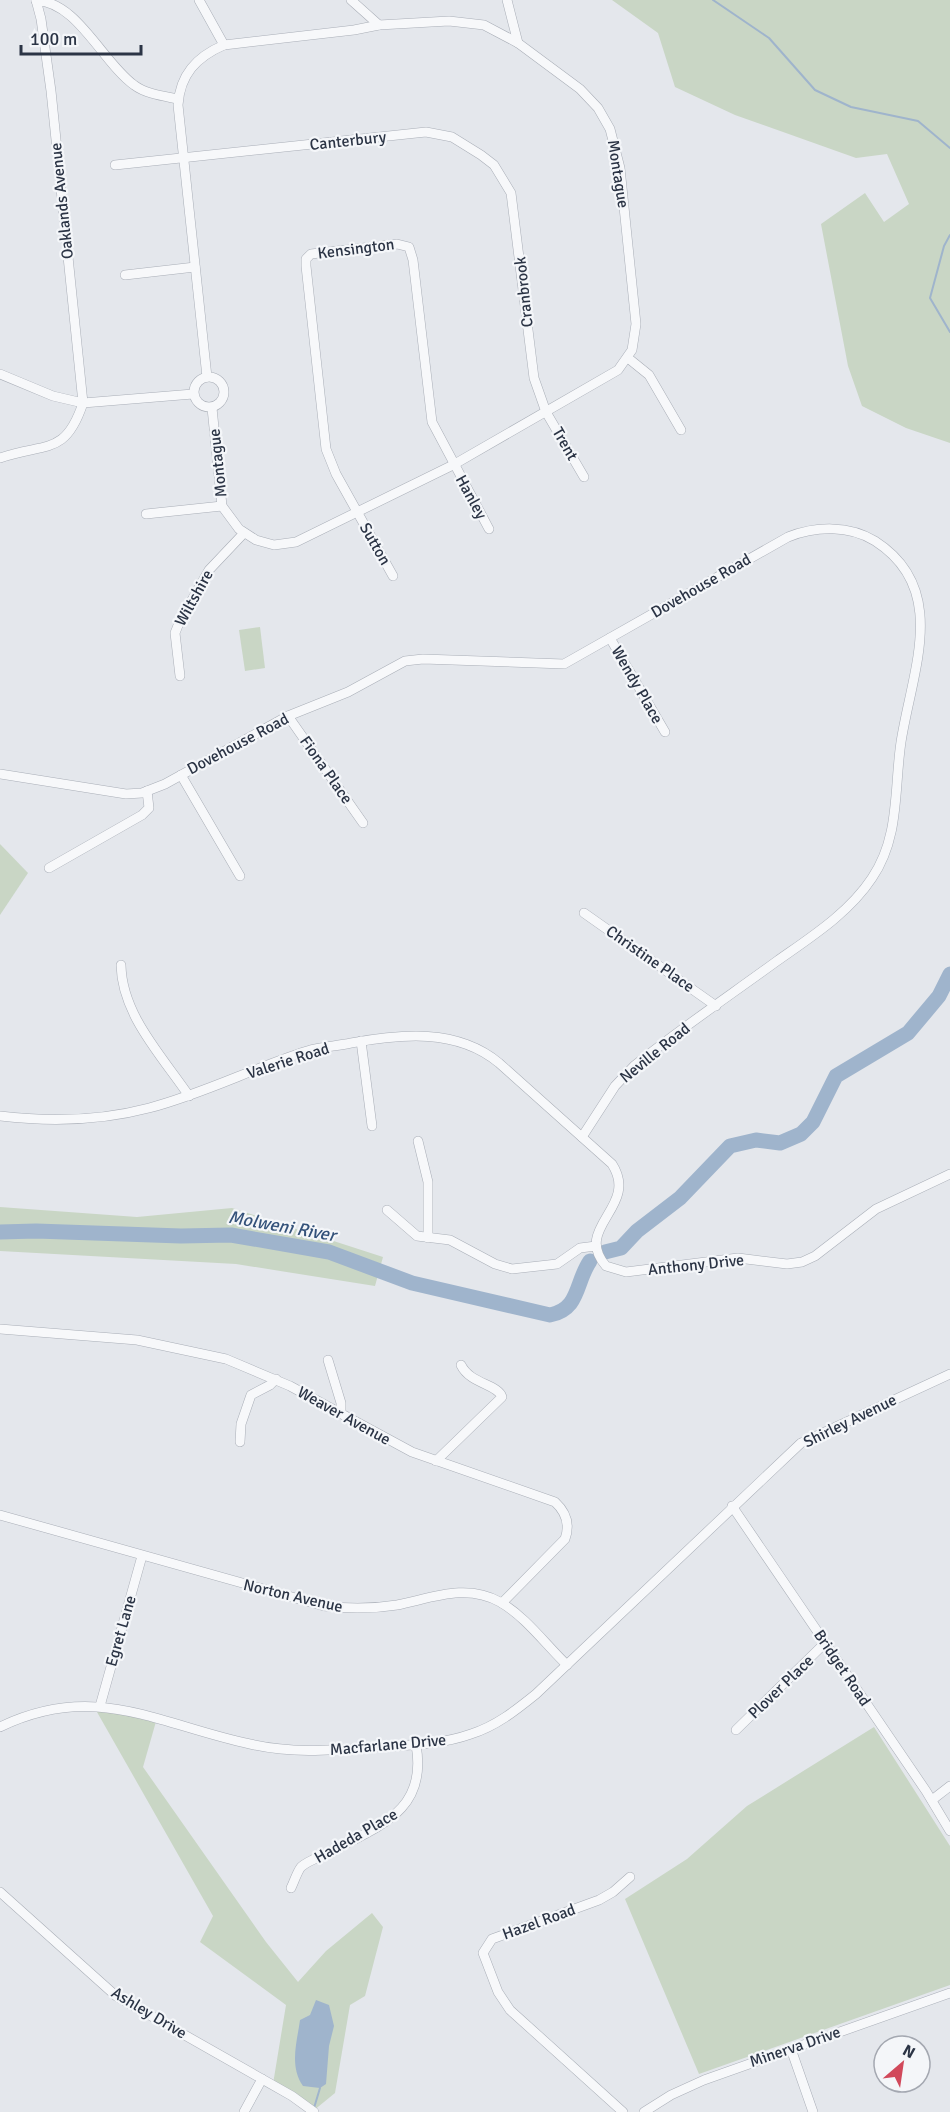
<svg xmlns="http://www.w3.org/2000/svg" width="950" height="2112" font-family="Signika,sans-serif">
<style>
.green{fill:#c9d6c5}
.water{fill:#9fb4cc}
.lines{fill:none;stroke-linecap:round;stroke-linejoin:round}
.stream{stroke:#9fb4cc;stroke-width:2}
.river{stroke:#9fb4cc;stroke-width:15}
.minor-casing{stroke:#a9aeb7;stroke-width:10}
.minor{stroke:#f7f8fa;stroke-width:9}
.labels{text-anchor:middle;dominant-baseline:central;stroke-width:4.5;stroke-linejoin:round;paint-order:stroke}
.street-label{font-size:16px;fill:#2b3445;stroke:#f4f6f9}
.water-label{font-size:18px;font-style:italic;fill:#34527a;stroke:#f4f6f9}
</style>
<rect width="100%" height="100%" fill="#e4e7ec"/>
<!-- green -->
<g class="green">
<path d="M612,0H950V443L906,428L862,406L848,366L821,224L865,193L884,222L909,204L887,154L856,158L735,115L675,87L658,33Z"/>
<path d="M260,627L265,668L245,671L239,630Z"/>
<path d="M0,844L28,873L0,915Z"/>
<path d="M0,1207L137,1217L232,1208L383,1257L375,1286L236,1264L0,1251Z"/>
<path d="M93,1705L157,1718L143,1767L266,1942L298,1982L326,1951L372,1913L383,1927L365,1996L350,2005L335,2093L313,2111L273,2084L286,2005L200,1942L213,1916Z"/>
<path d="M874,1727L950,1846V1985L699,2074L625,1899L687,1859L747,1806Z"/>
</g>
<!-- water -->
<path class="water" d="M316,2000L329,2005L334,2026L329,2046L326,2084L320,2088L303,2086C289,2066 297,2042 300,2020L310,2015Z"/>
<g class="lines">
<!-- stream -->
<g class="stream">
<path d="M713,0L769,38L815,90L851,107L918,121L950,148"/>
<path d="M950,235L944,246L930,298L950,332"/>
<path d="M314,2108L320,2088"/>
</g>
<!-- river -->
<g class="river">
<path d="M0,1232L36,1231L181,1236L231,1235L329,1252L412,1283L550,1315C580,1309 575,1283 590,1261"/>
<path d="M605,1252L621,1248L637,1231L680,1198L730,1146L756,1140L780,1143L801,1134L813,1122L836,1076L908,1033L939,996L950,974"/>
</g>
<defs>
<g id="minor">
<path d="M199,0L224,45"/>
<path d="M351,0L379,25"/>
<path d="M507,0L518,43"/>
<path d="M36,1C76,0 103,63 134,85C146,94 163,96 178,99"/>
<path d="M115,165L426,132L452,137L481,155L494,165L511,193L534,378L546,412L584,477"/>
<path d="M125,275L195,267"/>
<path d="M628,358L649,375L681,430"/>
<path d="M0,374L53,396L83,403L193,394"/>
<circle cx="209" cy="392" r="15"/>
<path d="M207,377L178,105C180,75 196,57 224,45L354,30L379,25L449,21L484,25L518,43L580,89L598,108L610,129L620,168L636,324L632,350L618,370L453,465L296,542L274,545L256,540L239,529L222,506L212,408"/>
<path d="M0,458C45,442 65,457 83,403L51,91L41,19L36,0"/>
<path d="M146,514L222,506"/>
<path d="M393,576L336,474L326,449L306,266V259L311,254L397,244L409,247L413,260L432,422L489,529"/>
<path d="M610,638L665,732"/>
<path d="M180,676L175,633L179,623L209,570L244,533"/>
<path d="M288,716L363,823"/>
<path d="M0,774L126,794L142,793L165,784L288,716L348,692L405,661L423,659L564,664L788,537C816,526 849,525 875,541C950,589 912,671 901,742C894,789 900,837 872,878C849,913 811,937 777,961C729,996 680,1029 634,1066L615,1086L582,1137"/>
<path d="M181,775L240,876"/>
<path d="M49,868L142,815L149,808L147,791"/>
<path d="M584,913L716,1006"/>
<path d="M121,965C122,1015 162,1056 189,1096"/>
<path d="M361,1041L372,1126"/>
<path d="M0,1116C50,1122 100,1121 149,1108C203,1094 253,1068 307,1051C321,1047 337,1046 351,1043C401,1034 457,1028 499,1063L612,1164C640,1207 572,1227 606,1266L626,1272L738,1258L787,1264L802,1262L815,1256L876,1209L950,1174"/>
<path d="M418,1141L428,1182V1238"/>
<path d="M387,1210L417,1236L450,1240L495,1264L512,1269L557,1264L580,1248L596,1246"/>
<path d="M0,1329L137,1340L226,1359L290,1386L412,1452L555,1502C567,1513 570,1525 565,1539L502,1603"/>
<path d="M328,1360L341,1403V1413"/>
<path d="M240,1442L241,1424L251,1395L270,1385L276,1379"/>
<path d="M436,1461L502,1397C498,1384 470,1384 461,1365"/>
<path d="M732,1506L926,1791L950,1831"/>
<path d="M0,1515L324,1606C349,1609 372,1609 397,1605C432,1598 466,1583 500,1602C526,1617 546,1645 567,1665"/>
<path d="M100,1706L142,1556"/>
<path d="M0,1727C95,1681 157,1724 250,1744C292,1754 334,1750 377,1747C408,1745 440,1745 471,1734C496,1726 515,1711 536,1694L801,1443L950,1374"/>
<path d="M736,1730L825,1643"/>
<path d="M932,1800L950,1786"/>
<path d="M291,1888C294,1882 297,1872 301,1867C307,1861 322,1856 330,1852C379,1826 428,1811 416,1745"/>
<path d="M0,1892L116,1996L292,2096L314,2112"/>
<path d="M791,2049L813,2112"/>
<path d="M244,2112L262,2079"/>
<path d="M623,2112L510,2010L498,1992L483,1953L492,1939L599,1900L613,1892L630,1877"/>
<path d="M644,2112L671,2095L704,2080L950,1993"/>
</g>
</defs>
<!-- minor casing -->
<use href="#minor" class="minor-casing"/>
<!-- minor -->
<use href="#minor" class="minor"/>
</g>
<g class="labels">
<!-- street labels -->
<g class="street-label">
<text transform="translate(348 141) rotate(-6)">Canterbury</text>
<text transform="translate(618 174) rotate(81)">Montague</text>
<text transform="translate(62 201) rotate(-96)">Oaklands Avenue</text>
<text transform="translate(356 249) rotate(-7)">Kensington</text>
<text transform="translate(524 292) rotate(-96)">Cranbrook</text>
<text transform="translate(565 444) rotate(60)">Trent</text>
<text transform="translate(218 463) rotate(-96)">Montague</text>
<text transform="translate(471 497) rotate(61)">Hanley</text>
<text transform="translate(375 544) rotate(60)">Sutton</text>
<text transform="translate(701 586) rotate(-30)">Dovehouse Road</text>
<text transform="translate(194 598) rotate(-61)">Wiltshire</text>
<text transform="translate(637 685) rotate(60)">Wendy Place</text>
<text transform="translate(238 744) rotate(-28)">Dovehouse Road</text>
<text transform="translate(326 770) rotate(55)">Fiona Place</text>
<text transform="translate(650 959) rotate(35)">Christine Place</text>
<text transform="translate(655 1053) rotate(-39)">Neville Road</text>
<text transform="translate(288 1061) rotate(-18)">Valerie Road</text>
<text transform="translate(696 1265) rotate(-6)">Anthony Drive</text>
<text transform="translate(344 1416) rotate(29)">Weaver Avenue</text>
<text transform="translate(850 1421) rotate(-26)">Shirley Avenue</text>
<text transform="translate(293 1596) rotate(13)">Norton Avenue</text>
<text transform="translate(121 1631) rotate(-74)">Egret Lane</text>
<text transform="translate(842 1668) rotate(56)">Bridget Road</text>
<text transform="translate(781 1687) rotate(-44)">Plover Place</text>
<text transform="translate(388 1745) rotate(-5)">Macfarlane Drive</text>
<text transform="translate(356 1836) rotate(-30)">Hadeda Place</text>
<text transform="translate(539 1922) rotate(-20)">Hazel Road</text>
<text transform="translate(149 2013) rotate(31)">Ashley Drive</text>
<text transform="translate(795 2047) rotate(-19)">Minerva Drive</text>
</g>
<!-- water labels -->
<g class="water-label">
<text transform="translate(282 1226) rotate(10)">Molweni River</text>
</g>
</g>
<!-- north arrow -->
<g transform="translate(902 2064) rotate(29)"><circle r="28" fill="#f4f6f9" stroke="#a4a8b1" stroke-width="1.5"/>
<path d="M0-4.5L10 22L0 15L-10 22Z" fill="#d1495b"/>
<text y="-9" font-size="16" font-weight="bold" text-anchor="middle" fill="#2b3445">N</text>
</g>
<!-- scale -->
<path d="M21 45v9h120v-9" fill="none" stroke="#2b3445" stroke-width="3"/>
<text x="30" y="45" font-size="18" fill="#2b3445" stroke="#f4f6f9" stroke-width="4.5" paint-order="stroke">100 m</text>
</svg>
